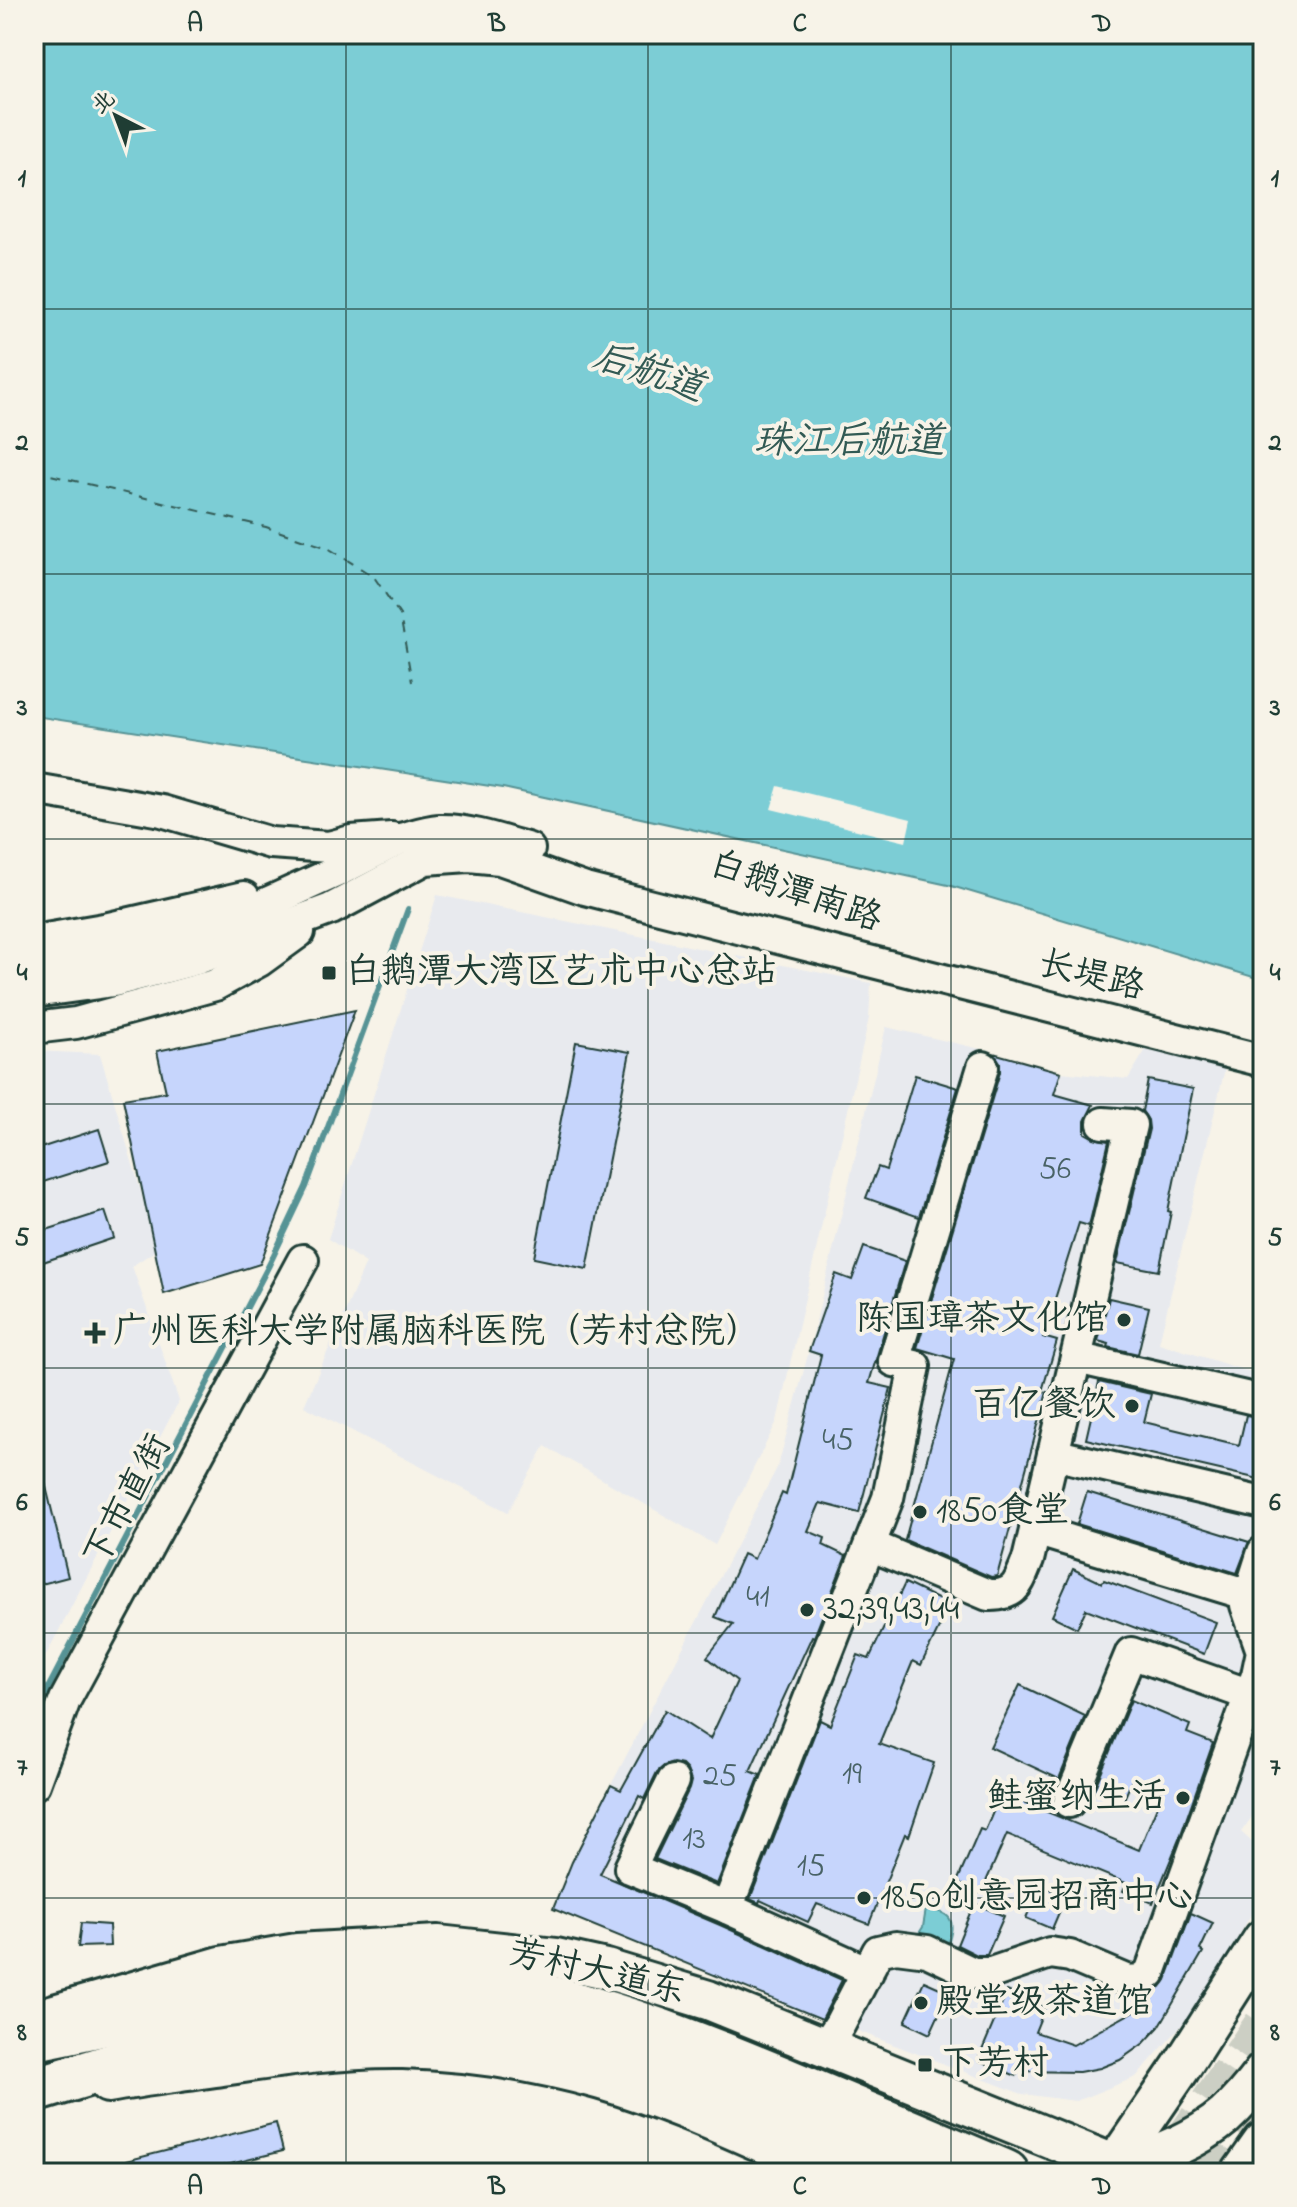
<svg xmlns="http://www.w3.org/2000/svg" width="1297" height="2207" font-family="'Indie Flower','LXGW WenKai TC',sans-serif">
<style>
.built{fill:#e8eaee}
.water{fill:#7ccdd5;stroke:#579395;stroke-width:2}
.pier{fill:#f7f3e8}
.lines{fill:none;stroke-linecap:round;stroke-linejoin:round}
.stream{stroke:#579395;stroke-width:6}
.ferry{stroke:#325a54;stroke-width:2;stroke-dasharray:10 8;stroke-linecap:butt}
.building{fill:#c6d5fc;stroke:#1f3d34;stroke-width:2}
.major-tunnel{stroke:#cccfc4;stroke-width:38;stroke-dasharray:38 19;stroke-linecap:butt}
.minor-casing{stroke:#1f3d34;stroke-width:36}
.major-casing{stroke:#1f3d34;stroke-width:44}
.highway-casing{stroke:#1f3d34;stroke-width:50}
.minor{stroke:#f7f3e8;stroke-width:30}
.major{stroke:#f7f3e8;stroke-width:38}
.highway{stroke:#f7f3e8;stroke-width:44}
.grid{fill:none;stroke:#1f3d34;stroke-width:2;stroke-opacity:0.55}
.poi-dot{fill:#1f3d34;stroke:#f7f3e8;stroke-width:3}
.labels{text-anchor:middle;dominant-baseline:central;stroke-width:8;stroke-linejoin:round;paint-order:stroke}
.number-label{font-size:32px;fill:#496366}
.street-label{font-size:36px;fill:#1f3d34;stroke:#f7f3e8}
.poi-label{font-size:36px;fill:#1f3d34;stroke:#f7f3e8;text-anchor:start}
.water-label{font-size:38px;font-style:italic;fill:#325a54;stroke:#f7f3e8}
.neatline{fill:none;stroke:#1f3d34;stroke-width:3}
.grid-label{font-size:26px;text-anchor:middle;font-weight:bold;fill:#1f3d34}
</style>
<rect width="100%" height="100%" fill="#f7f3e8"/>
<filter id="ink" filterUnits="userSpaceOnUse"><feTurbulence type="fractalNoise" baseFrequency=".0125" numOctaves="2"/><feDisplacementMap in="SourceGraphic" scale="16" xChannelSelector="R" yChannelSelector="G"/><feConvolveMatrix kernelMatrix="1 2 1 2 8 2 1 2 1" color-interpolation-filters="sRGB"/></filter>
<g filter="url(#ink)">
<!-- built -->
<g class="built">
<path d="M437,895L871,983L869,1018L777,1421L715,1545L545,1446L508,1512L304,1406L366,1263L328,1239Z"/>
<path d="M886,1027L989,1051L1061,1072L1128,1079L1156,1033L1229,1052L1159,1343L1263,1376V1802L1241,1832L1263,1852V1894L1197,2008L1136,2077L1076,2101L1022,2094L840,2024L828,2022L553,1909L572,1862L611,1785L778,1466L809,1351Z"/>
<path d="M34,1051L100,1054L158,1249L132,1266L179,1401L34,1678Z"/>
</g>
<!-- water -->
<g class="water">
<path d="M34,34H1263V980L948,885L503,788L34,716Z"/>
<path d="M926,1909C957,1913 954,1923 947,1949L916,1938L923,1927Z"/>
</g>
<!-- pier -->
<path class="pier" d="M778,786L911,819L906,842L771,809Z"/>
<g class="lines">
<!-- stream -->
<path class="stream" d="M34,1721L44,1696L269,1265L306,1187L408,909"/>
<!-- ferry -->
<path class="ferry" d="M34,471L266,527L328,548L374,577L400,615L412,682"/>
</g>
<!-- building -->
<g class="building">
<path d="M355,1010L260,1264L164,1294L123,1099L166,1092L157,1051Z"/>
<path d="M576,1042L630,1052L587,1269L534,1258Z"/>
<path d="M993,1053L1061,1072L1054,1094L1093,1105L1085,1121V1133L1094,1138L1109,1141L1089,1226L1079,1223L1043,1337L1057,1341L1042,1391L1047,1392L997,1576L991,1577L905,1540L954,1359L917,1348L1000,1072V1062Z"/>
<path d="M915,1075L958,1088L919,1217L866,1198L878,1167L886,1170Z"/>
<path d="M1148,1080L1193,1089L1168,1211L1171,1212L1159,1271L1117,1263L1149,1129L1148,1120L1142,1111Z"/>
<path d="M99,1129L109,1161L34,1185V1150Z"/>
<path d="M105,1211L114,1238L34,1265V1234Z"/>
<path d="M864,1247L905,1261L869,1383L891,1388L859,1513L820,1503L808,1531L825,1538L823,1545L846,1556L814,1637L812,1636L750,1771L760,1775L717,1884L655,1859L689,1789L691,1781L687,1770L682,1765L673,1763L664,1766L657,1772L644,1799L639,1796L600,1874L720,1925L842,1980L822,2019L553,1909L572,1862L611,1785L621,1790L665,1710L710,1739L737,1681L707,1657L733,1624L715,1617L743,1554L754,1559L782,1493L786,1495L821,1355L809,1351L836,1274L852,1280Z"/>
<path d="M1109,1298L1149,1307L1138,1354L1108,1347L1109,1344L1098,1341Z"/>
<path d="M1099,1382L1151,1394L1144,1422L1239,1445L1246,1415L1263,1418V1480L1086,1439Z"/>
<path d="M40,1462L68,1577L34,1586V1463Z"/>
<path d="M1087,1492L1249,1542L1237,1573L1077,1524Z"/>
<path d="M1073,1569L1102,1583L1104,1580L1216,1622L1204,1654L1086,1609L1077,1628L1052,1616Z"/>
<path d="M905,1583L950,1605L921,1665L913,1661L879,1744L934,1763L909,1836L905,1834L869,1924L817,1904L808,1922L760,1900L759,1903L750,1899L820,1720L830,1725L858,1655L869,1659Z"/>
<path d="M1020,1685L1085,1716L1059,1779L990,1747Z"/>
<path d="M1131,1700L1190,1725L1187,1733L1213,1743L1180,1837L1153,1903L1123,1891L1126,1883L1007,1834L981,1893L957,1882L980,1829L985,1831L1001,1793L1139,1850L1163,1792L1133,1778L1122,1804L1093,1792Z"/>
<path d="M1040,1885L1066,1896L1052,1929L1026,1918Z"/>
<path d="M974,1903L1004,1916L987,1955H977L957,1945Z"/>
<path d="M1191,1913L1213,1923L1200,1950L1203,1952L1159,2027L1144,2043L1120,2060L1100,2068L1079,2072L1018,2071L1016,2076L978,2060L1007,1991L1045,2007L1035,2032L1073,2045L1138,2009L1143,1998L1160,1988L1166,1980Z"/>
<path d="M81,1923L109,1925L110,1946L78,1947Z"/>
<path d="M924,1981L949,1992L930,2034L905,2022Z"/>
<path d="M276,2123L283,2151L194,2173H102V2167Z"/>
</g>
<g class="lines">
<!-- major-tunnel -->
<g class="major-tunnel">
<path d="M1177,2150L1263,2024"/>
<path d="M1195,2173L1242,2106"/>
</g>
<defs>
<g id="minor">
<path d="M34,789L162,811L271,843L329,847L351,841L392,838"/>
<path d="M34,941L104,929L244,897"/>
<path d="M34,967L57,965L162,942L232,919L342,869L400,839C412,836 426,831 439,830C467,829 502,841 529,849"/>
<path d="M34,992L114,981L197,959L331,909L425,859L469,856L500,859L585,889L1263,1061"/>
<path d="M34,1028L76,1023L215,985L259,961L299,932"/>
<path d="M1076,1358L1263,1401"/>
<path d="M1053,1454L1263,1503"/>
<path d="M1035,1530L1249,1595"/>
<path d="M870,1545L988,1595C1017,1596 1018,1583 1028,1560L1131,1125L1103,1123"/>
<path d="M673,1781L630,1868L727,1908L868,1972"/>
<path d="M34,1784L65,1700L303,1260"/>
<path d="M1069,1802L1131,1653L1250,1695"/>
<path d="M727,1908L888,1498L915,1366L894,1361L983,1067"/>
<path d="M825,2047L840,2024L878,1951L896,1947L927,1951L973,1973H991L1050,1953L1070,1956L1129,1981L1140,1980L1150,1973L1257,1675L1262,1651L1246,1605L1263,1552"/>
</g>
<g id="major">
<path d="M34,2020L221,1966L297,1953L438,1945L556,1958L606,1969L708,2000L1136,2173"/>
<path d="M108,2083C146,2076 184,2072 222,2066C282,2057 342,2048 403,2049C470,2051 537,2062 601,2080C680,2103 756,2141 832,2173"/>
<path d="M1123,2167L1121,2158L1126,2148L1180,2069L1263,1939"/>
<path d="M1123,2167C1158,2155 1197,2140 1225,2116C1239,2103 1251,2089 1263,2073"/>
<path d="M1241,2173L1263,2142"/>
</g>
<g id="highway">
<path d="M34,2038C143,2018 250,1983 362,1979C517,1972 653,2025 794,2084C865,2113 935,2143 1006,2173"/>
<path d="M34,2090L210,2036L262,2025L322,2015L375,2011L466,2018L573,2039L651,2063L907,2173"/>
</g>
</defs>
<!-- minor casing -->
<use href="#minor" class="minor-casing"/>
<!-- major casing -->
<use href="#major" class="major-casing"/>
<!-- highway casing -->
<use href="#highway" class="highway-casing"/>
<!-- minor -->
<use href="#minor" class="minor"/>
<!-- major -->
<use href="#major" class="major"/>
<!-- highway -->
<use href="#highway" class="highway"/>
</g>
</g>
<!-- grid -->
<path class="grid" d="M346,34V2173M648,34V2173M951,34V2173M34,309H1263M34,574H1263M34,839H1263M34,1104H1263M34,1368H1263M34,1633H1263M34,1898H1263"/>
<!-- markers -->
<g class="poi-dot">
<rect x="321" y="965" width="16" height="16" rx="4"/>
<circle cx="1124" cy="1320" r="8"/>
<path d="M91 1321h8v8h8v8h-8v8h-8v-8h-8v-8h8z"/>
<circle cx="1132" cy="1406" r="8"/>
<circle cx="920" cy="1512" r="8"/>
<circle cx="807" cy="1610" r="8"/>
<circle cx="1183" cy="1798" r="8"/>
<circle cx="864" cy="1898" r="8"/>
<circle cx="921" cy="2003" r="8"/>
<rect x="917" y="2057" width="16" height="16" rx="4"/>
</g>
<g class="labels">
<!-- number labels -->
<g class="number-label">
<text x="1055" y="1170">56</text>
<text x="838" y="1441">45</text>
<text x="758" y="1598">41</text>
<text x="852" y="1775">19</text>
<text x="720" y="1777">25</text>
<text x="694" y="1840">13</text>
<text x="811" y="1867">15</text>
</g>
<!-- street labels -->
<g class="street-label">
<text transform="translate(795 893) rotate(19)">白鹅潭南路</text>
<text transform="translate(1091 977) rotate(14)">长堤路</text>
<text transform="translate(129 1501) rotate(-62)">下市直街</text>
<text transform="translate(597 1974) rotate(13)">芳村大道东</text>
</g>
<!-- poi labels -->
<g class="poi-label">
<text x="345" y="973">白鹅潭大湾区艺术中心总站</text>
<text x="1108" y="1320" text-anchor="end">陈国璋茶文化馆</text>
<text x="113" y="1333">广州医科大学附属脑科医院（芳村总院）</text>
<text x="1116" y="1406" text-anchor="end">百亿餐饮</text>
<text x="936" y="1512">1850食堂</text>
<text x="823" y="1610">32,39,43,44</text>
<text x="1167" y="1798" text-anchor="end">鲑蜜纳生活</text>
<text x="880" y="1898">1850创意园招商中心</text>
<text x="937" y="2003">殿堂级茶道馆</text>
<text x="941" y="2065">下芳村</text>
</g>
<!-- water labels -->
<g class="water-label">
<text transform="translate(648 374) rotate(18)">后航道</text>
<text x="849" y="443">珠江后航道</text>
</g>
</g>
<!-- margin -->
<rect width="1297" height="2207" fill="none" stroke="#f7f3e8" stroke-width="88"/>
<!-- north arrow -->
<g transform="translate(116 116) rotate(318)" stroke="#f7f3e8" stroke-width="6" paint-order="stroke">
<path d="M0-6L14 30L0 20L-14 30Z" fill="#1f3d34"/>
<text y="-12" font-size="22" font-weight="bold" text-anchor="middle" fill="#1f3d34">北</text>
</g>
<rect x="44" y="44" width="1209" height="2119" class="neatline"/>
<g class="grid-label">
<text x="195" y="31">A</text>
<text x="497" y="31">B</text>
<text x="800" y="31">C</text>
<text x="1102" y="31">D</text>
<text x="22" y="186">1</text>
<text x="1275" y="186">1</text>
<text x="22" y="450">2</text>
<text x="1275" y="450">2</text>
<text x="22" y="715">3</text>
<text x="1275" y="715">3</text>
<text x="22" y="980">4</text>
<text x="1275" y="980">4</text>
<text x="22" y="1245">5</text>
<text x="1275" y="1245">5</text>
<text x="22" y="1510">6</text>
<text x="1275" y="1510">6</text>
<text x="22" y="1775">7</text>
<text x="1275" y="1775">7</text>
<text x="22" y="2040">8</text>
<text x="1275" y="2040">8</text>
<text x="195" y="2194">A</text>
<text x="497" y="2194">B</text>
<text x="800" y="2194">C</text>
<text x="1102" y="2194">D</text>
</g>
</svg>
